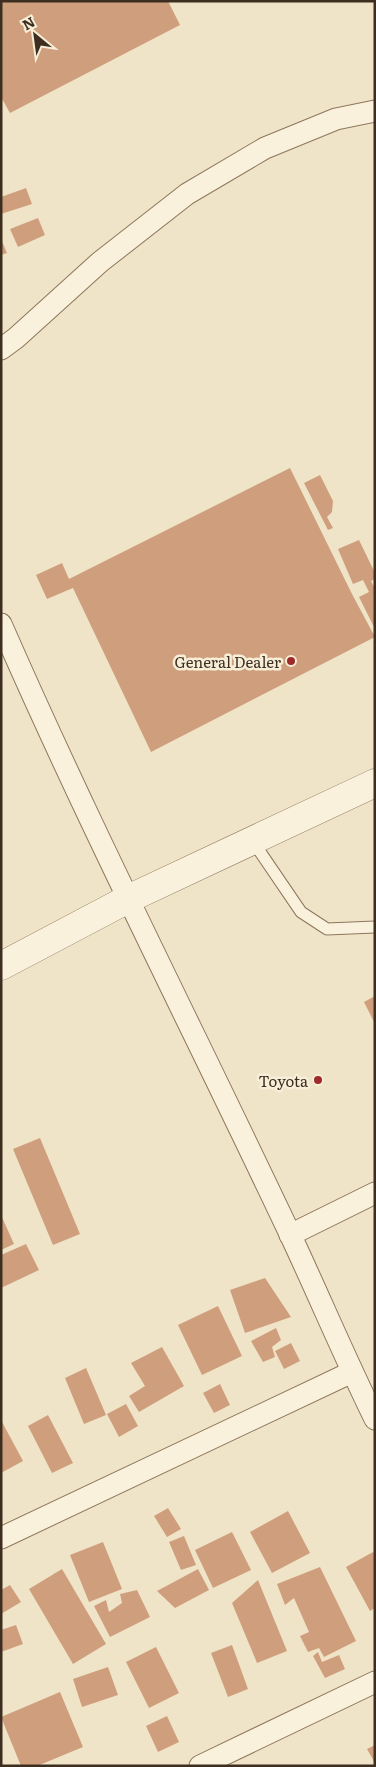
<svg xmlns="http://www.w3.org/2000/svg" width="376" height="1767" font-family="Literata,serif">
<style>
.building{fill:#cf9f7d}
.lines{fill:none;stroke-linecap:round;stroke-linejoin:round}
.service-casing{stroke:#8d765c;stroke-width:13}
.minor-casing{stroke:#8d765c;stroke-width:23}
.tertiary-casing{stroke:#8d765c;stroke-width:29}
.service{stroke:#faf1dc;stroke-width:11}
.minor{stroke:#faf1dc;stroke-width:21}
.tertiary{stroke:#faf1dc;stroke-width:28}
.poi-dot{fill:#9e2a2b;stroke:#f7eed8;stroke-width:2}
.labels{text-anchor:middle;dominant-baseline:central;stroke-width:5;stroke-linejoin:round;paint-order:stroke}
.poi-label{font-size:15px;fill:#3d2e20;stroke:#f7eed8;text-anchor:end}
</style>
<rect width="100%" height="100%" fill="#f0e4c8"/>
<!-- building -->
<g class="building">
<path d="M1,1H168L180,25L10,113L1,97Z"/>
<path d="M26,188L32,204L1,214V197Z"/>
<path d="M38,218L45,235L18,247L10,229Z"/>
<path d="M1,239L7,253L1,255Z"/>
<path d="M290,468L352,594L375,637L151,752L73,588L47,599L36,575L62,563L69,579Z"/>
<path d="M320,475L333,501L332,512L327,517L333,528L328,530L304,483Z"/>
<path d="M359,540L375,573V579L371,581L375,589V629L359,597L369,592L363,580L353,584L338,549Z"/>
<path d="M375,996V1024L364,1002Z"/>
<path d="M40,1138L80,1234L53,1245L13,1149Z"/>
<path d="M1,1215L14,1244L1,1250Z"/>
<path d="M26,1244L39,1270L1,1288V1255Z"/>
<path d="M265,1278L291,1317L245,1333L230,1290Z"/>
<path d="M218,1306L242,1356L202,1375L178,1325Z"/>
<path d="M276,1328L281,1340L272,1347L275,1357L263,1362L251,1341Z"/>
<path d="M291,1343L300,1361L284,1369L275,1351Z"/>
<path d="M162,1347L184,1386L139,1412L129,1396L145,1386L131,1363Z"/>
<path d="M86,1368L106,1415L84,1424L65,1378Z"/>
<path d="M220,1384L230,1405L214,1413L203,1393Z"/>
<path d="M126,1404L138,1426L119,1437L107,1414Z"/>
<path d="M48,1415L73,1463L52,1473L28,1426Z"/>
<path d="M1,1420L23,1461L1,1473Z"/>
<path d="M168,1508L181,1529L167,1537L154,1516Z"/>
<path d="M288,1511L310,1553L272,1573L250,1532Z"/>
<path d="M232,1532L251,1570L213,1588L195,1550Z"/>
<path d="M184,1536L196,1565L181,1570L169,1542Z"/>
<path d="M103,1542L122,1589L89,1602L70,1555Z"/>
<path d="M373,1552L375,1555V1608L370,1611L346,1567Z"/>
<path d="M320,1567L356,1641L324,1657L319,1648L308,1652L300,1636L309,1632L294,1598L285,1605L277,1584Z"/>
<path d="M62,1569L106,1644L73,1664L29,1589Z"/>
<path d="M198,1569L209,1590L175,1608L157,1591Z"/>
<path d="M258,1580L287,1651L257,1663L232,1603Z"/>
<path d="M10,1585L21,1602L1,1614V1590Z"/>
<path d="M137,1590L150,1617L110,1637L94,1606L106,1600L109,1612L122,1603L120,1594Z"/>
<path d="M16,1625L23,1644L1,1652V1630Z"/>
<path d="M232,1645L248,1689L228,1697L211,1653Z"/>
<path d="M156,1647L179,1693L149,1708L126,1662Z"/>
<path d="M318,1652L322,1662L339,1655L345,1669L325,1678L313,1656Z"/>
<path d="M108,1667L118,1695L82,1707L73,1679Z"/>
<path d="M60,1692L83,1747L37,1766H21L1,1717Z"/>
<path d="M167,1716L179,1742L158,1752L146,1726Z"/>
<path d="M375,1745V1763L367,1749Z"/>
</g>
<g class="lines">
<defs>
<path id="service" d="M252,840L301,912L327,929L375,927"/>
<g id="minor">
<path d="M1,349L16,338L100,262L187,194L265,148L336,119L375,111"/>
<path d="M1,624C91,830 194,1031 290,1234C319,1296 345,1358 375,1419"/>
<path d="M290,1235L375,1193"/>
<path d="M1,1538L352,1372"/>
<path d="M200,1766L375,1682"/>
</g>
<path id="tertiary" d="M1,966L128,899L375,783"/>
</defs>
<!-- service casing -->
<use href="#service" class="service-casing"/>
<!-- minor casing -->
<use href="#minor" class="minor-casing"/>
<!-- tertiary casing -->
<use href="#tertiary" class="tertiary-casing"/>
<!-- service -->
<use href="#service" class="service"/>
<!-- minor -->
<use href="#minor" class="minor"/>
<!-- tertiary -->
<use href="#tertiary" class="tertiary"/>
</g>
<!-- markers -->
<g class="poi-dot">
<circle cx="291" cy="661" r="5"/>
<circle cx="318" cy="1080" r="5"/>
</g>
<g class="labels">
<!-- poi labels -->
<g class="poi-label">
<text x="281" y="661">General Dealer</text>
<text x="308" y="1080">Toyota</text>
</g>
</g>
<!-- border -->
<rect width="376" height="1767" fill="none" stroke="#3d2e20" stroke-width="5"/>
<!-- north arrow -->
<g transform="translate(35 35) rotate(331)" stroke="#f7eed8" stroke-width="4" paint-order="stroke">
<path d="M0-4L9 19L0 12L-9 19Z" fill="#3d2e20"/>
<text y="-8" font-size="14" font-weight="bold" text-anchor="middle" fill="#3d2e20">N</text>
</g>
</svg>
